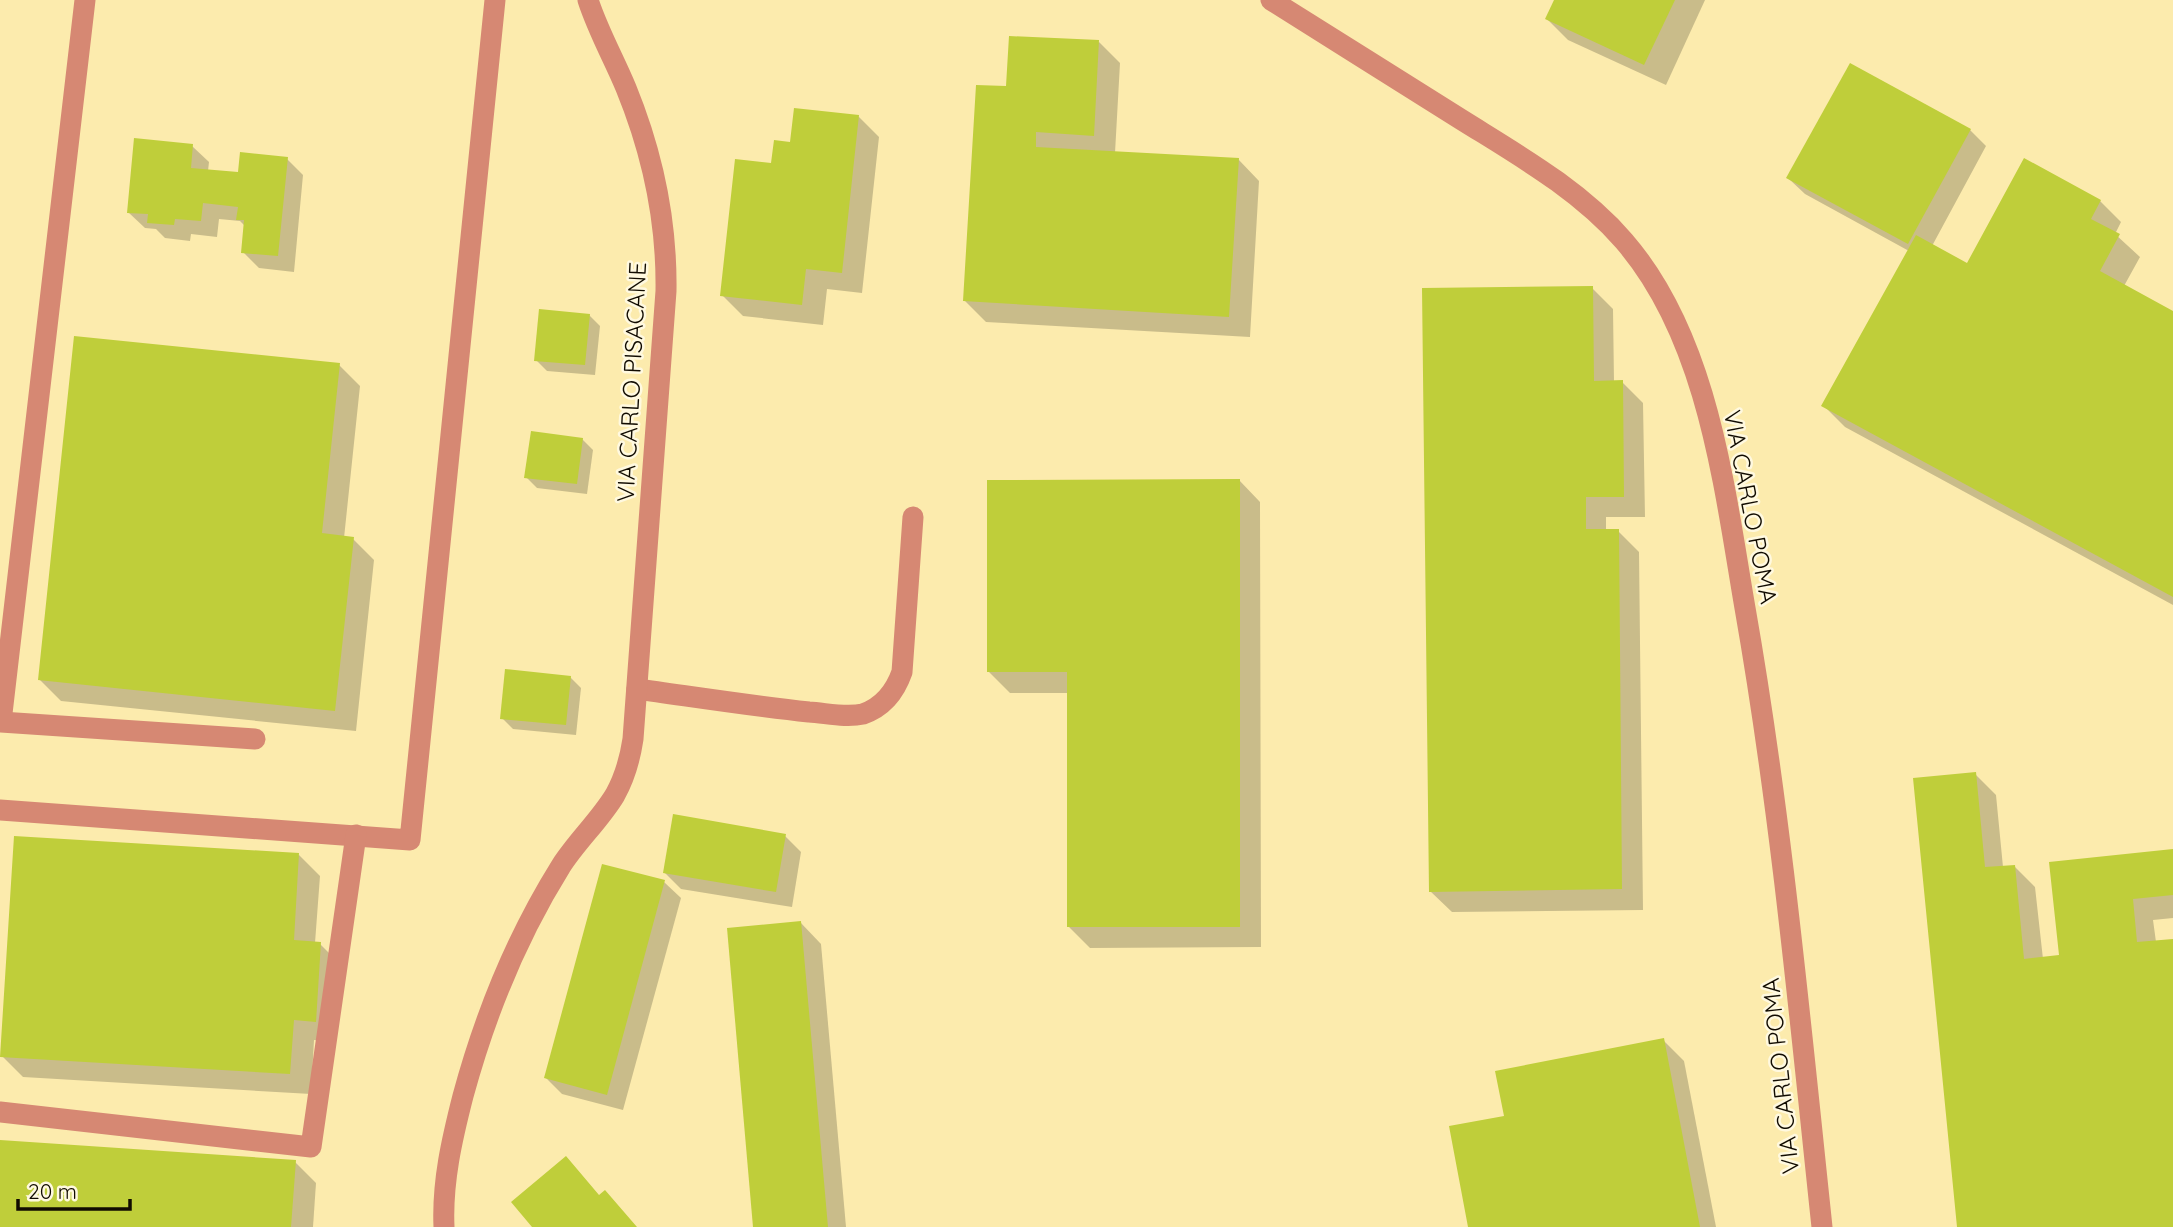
<svg xmlns="http://www.w3.org/2000/svg" width="2173" height="1227" font-family="Quicksand,sans-serif">
<style>
.shadow{fill:#0003}
.building{fill:#bfce3a}
.lines{fill:none;stroke-linecap:round;stroke-linejoin:round}
.minor{stroke:#d68873;stroke-width:21}
.labels{text-anchor:middle;dominant-baseline:central;stroke-width:5;stroke-linejoin:round;paint-order:stroke}
.street-label{font-size:24px;fill:#110b00;stroke:#fff9e0}
</style>
<rect width="100%" height="100%" fill="#fcebad"/>
<!-- shadow -->
<g class="shadow">
<path d="M1556,0H1705L1666,85L1568,40L1547,19Z"/>
<path d="M1099,42L1120,63L1115,153L1238,159L1259,181L1250,337L986,322L965,301L1008,88Z"/>
<path d="M858,116L879,137L862,293L827,289L823,325L743,316L722,295L773,165L792,144Z"/>
<path d="M1970,130L1986,146L1932,246L1967,265L2100,201L2121,222L2115,234L2140,257L2124,286L2173,313V605L1845,427L1824,406L1909,251L1805,194L1788,178Z"/>
<path d="M192,146L209,162L208,171L239,174L287,159L303,175L294,272L259,268L243,252L245,226L240,221L219,219L217,237L191,234L190,241L165,238L156,229L145,228L128,212Z"/>
<path d="M1592,288L1613,309L1614,382H1622L1643,403L1645,517H1606V531H1618L1639,552L1643,910L1452,912L1430,891Z"/>
<path d="M589,315L600,326L595,375L547,371L536,360Z"/>
<path d="M339,365L360,386L344,538L353,539L374,560L356,731L61,701L40,680Z"/>
<path d="M582,439L593,450L587,494L537,488L526,477Z"/>
<path d="M1239,480L1260,502L1261,947L1090,948L1069,927V693H1010L989,672Z"/>
<path d="M570,677L581,688L576,735L513,729L502,718Z"/>
<path d="M1975,774L1996,795L2003,867L2014,866L2035,887L2043,959L2061,957L2173,851V918L2153,920L2156,942L2173,940V1227H1959Z"/>
<path d="M785,836L801,852L792,907L681,889L665,873Z"/>
<path d="M299,855L320,876L315,943L320,944L341,965L336,1042L314,1040L311,1094L23,1077L2,1056Z"/>
<path d="M603,866L664,882L681,898L623,1110L562,1094L546,1078Z"/>
<path d="M800,922L821,944L846,1227H755Z"/>
<path d="M1663,1040L1684,1061L1716,1227H1470L1506,1117Z"/>
<path d="M0,1141L295,1162L316,1183L313,1227H0Z"/>
</g>
<!-- building -->
<g class="building">
<path d="M1554,0H1675L1644,65L1545,19Z"/>
<path d="M1009,36L1099,40L1094,136L1036,132V147L1239,158L1229,317L963,301L976,85L1006,86Z"/>
<path d="M1850,63L1971,129L1908,244L1786,178Z"/>
<path d="M794,108L859,115L842,273L806,269L802,305L720,296L735,159L771,163L774,140L790,142Z"/>
<path d="M134,138L193,144L191,168L238,172L240,152L288,157L278,256L241,253L244,220H236L238,207L203,203L201,221L175,219L174,225L147,223L148,214L127,213Z"/>
<path d="M2024,158L2101,200L2091,219L2120,234L2100,271L2173,311V597L1821,406L1916,235L1967,263Z"/>
<path d="M1593,286L1594,381L1623,380L1624,497H1586V529H1619L1622,889L1429,892L1422,288Z"/>
<path d="M539,309L590,314L585,365L534,361Z"/>
<path d="M74,336L340,363L322,533L354,537L335,711L38,680Z"/>
<path d="M531,431L583,438L577,484L524,478Z"/>
<path d="M1240,479V927H1067V672H987V480Z"/>
<path d="M505,669L571,676L566,725L500,719Z"/>
<path d="M1976,772L1985,867L2015,865L2024,959L2059,955L2049,862L2173,849V895L2133,899L2137,942L2173,939V1227H1957L1913,778Z"/>
<path d="M673,814L786,834L776,892L663,873Z"/>
<path d="M14,836L299,853L294,940L321,942L316,1022L294,1020L290,1074L0,1057Z"/>
<path d="M602,864L665,880L607,1095L544,1078Z"/>
<path d="M801,921L828,1227H753L727,928Z"/>
<path d="M1664,1038L1700,1227H1468L1449,1126L1504,1116L1495,1071Z"/>
<path d="M0,1140L296,1160L291,1227H0Z"/>
<path d="M566,1156L599,1195L605,1190L637,1227H532L511,1202Z"/>
</g>
<g class="lines">
<!-- minor -->
<g class="minor">
<path d="M85,0L1,722L255,739"/>
<path d="M1271,0C1335,40 1398,80 1462,120C1518,155 1580,190 1624,241C1708,338 1724,486 1745,608C1781,813 1800,1020 1822,1227"/>
<path d="M637,689C695,697 752,706 809,712C826,713 846,718 863,714C883,707 895,692 902,672L913,517"/>
<path d="M0,810L410,840L495,0"/>
<path d="M0,1112L311,1147L356,835"/>
<path d="M444,1227C442,1182 452,1139 463,1096C485,1015 516,938 561,866C577,841 600,820 615,795C625,777 630,759 633,739L666,291C667,221 653,154 626,88C614,59 598,31 588,0"/>
</g>
</g>
<g class="labels">
<!-- street labels -->
<g class="street-label">
<text transform="translate(631 382) rotate(-87)">VIA CARLO PISACANE</text>
<text transform="translate(1751 507) rotate(79)">VIA CARLO POMA</text>
<text transform="translate(1780 1076) rotate(-96)">VIA CARLO POMA</text>
</g>
</g>
<!-- scale -->
<path d="M18 1199v10h112v-10" fill="none" stroke="#110b00" stroke-width="3.5"/>
<text x="28" y="1199" font-size="21" fill="#110b00" stroke="#fff9e0" stroke-width="5" paint-order="stroke">20 m</text>
</svg>
